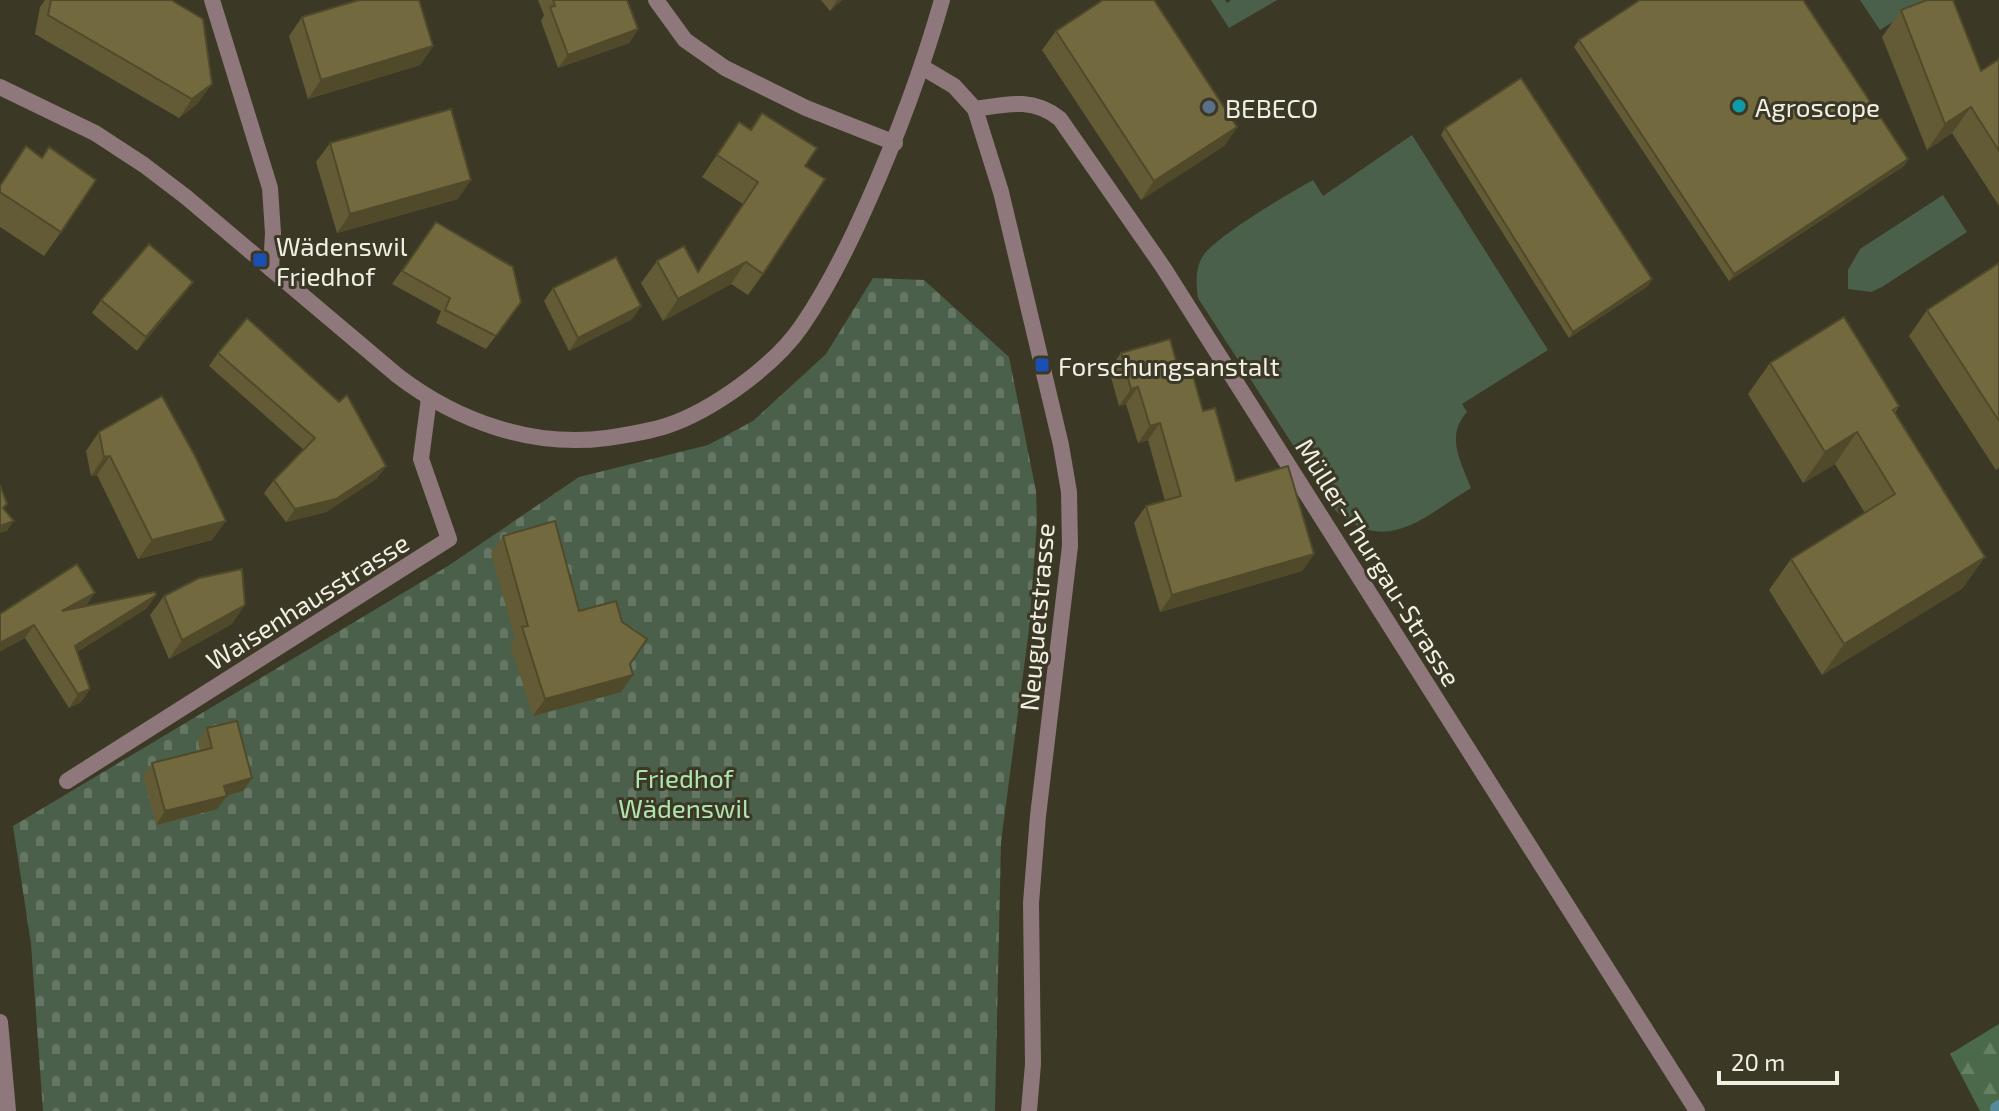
<svg xmlns="http://www.w3.org/2000/svg" width="1999" height="1111" font-family="'Exo 2',sans-serif">
<style>
.grass{fill:#4a604a}
.forest{fill:url(#forest-firs)}
.cemetery{fill:url(#cemetery-stones)}
.lines{fill:none;stroke-linecap:round;stroke-linejoin:round}
.stream{stroke:#548a9a;stroke-width:12}
.minor{stroke:#8e787b;stroke-width:16}
.tertiary{stroke:#8e787b;stroke-width:16}
.wall{fill:#625b35}
.shaded-wall{fill:#504a2b}
.building{fill:#726a3e;stroke:#504a2b;stroke-width:2}
.culture-dot{fill:#0f9aa8;stroke:#3c3826;stroke-width:3}
.service-dot{fill:#5c6f8a;stroke:#3c3826;stroke-width:3}
.transit-dot{fill:#1a4fb4;stroke:#3c3826;stroke-width:3}
.labels{text-anchor:middle;dominant-baseline:central;stroke-width:6;stroke-linejoin:round;paint-order:stroke}
.poi-label{font-size:26px;fill:#f1efe4;stroke:#3c3826;text-anchor:start}
.street-label{font-size:26px;fill:#f1efe4;stroke:#3c3826}
.park-label{font-size:26px;fill:#aee5af;stroke:#3c3826}
</style>
<defs>
<pattern id="forest-firs" width="22" height="20" patternUnits="userSpaceOnUse" patternTransform="scale(2)"><rect width="22" height="20" fill="#4a6a4b"/><path d="M5 1l3.5 6h-7zM16 11l3.5 6h-7z" fill="#658065"/></pattern>
<pattern id="cemetery-stones" width="16" height="16" patternUnits="userSpaceOnUse" patternTransform="scale(2)"><rect width="16" height="16" fill="#4a604a"/><path d="M2 7V4a2 2 0 0 1 4 0v3zM10 15v-3a2 2 0 0 1 4 0v3z" fill="#657764"/></pattern>
</defs>
<rect width="100%" height="100%" fill="#3c3826"/>
<!-- grass -->
<g class="grass">
<path d="M1211,0H1225L1227,3L1231,0H1277L1229,28Z"/>
<path d="M1860,0H1927L1880,30Z"/>
<path d="M1412,135L1548,350L1462,404L1467,412C1445,436 1461,462 1471,488C1423,517 1386,557 1335,510L1198,298C1196,284 1195,268 1203,256C1215,237 1291,192 1313,180L1323,196Z"/>
<path d="M1943,195L1967,232L1882,287L1871,292L1848,289V270L1860,249Z"/>
</g>
<!-- forest -->
<path class="forest" d="M1999,1024V1111H1980L1950,1054Z"/>
<!-- cemetery -->
<path class="cemetery" d="M873,278L924,280L1009,357L1036,491L1037,522L1029,629L1001,842L995,1111H43L31,944L13,826L448,566L579,477L708,445L753,421L826,354Z"/>
<g class="lines">
<!-- stream -->
<path class="stream" d="M1996,1108L1999,1106"/>
<!-- minor -->
<g class="minor">
<path d="M212,0L270,188L273,233L271,269"/>
<path d="M656,0L685,40L725,68L806,108L895,143"/>
<path d="M922,67L954,86L975,109L1001,192L1061,445L1069,492L1070,546L1038,816L1031,903L1033,1064L1029,1111"/>
<path d="M975,109C1007,104 1033,97 1060,119L1163,267L1697,1111"/>
<path d="M67,781L449,539L421,459L429,398"/>
<path d="M0,1022L8,1111"/>
</g>
<!-- tertiary -->
<path class="tertiary" d="M0,87L95,133L144,165L186,197L398,376C457,421 532,448 607,438C627,435 647,432 666,426C712,411 774,366 801,327C828,288 848,247 867,204C897,137 922,70 942,0"/>
</g>
<!-- wall -->
<g class="wall">
<path d="M45,0H171L198,103L179,118L35,34L40,7Z"/>
<path d="M538,0H627L638,29L629,43L558,68L541,21L544,15Z"/>
<path d="M821,0H842L830,11Z"/>
<path d="M1901,10L1981,71L1999,59V206L1952,133L1927,150L1882,37Z"/>
<path d="M302,17L433,46L420,65L308,99L289,36Z"/>
<path d="M1056,31L1237,127L1224,146L1141,200L1042,50Z"/>
<path d="M1579,40L1908,159L1904,166L1729,281L1574,47Z"/>
<path d="M762,113L805,166L763,274L748,295L731,284L663,321L641,283L657,261L698,272L743,204L702,177L739,122L750,130Z"/>
<path d="M1445,128L1648,286L1569,338L1441,135Z"/>
<path d="M330,143L458,199L337,233L316,162Z"/>
<path d="M26,146L61,232L44,256L0,227V185Z"/>
<path d="M436,222L521,302L486,349L436,323L441,311L392,284Z"/>
<path d="M1999,263V468L1996,470L1909,336L1927,310Z"/>
<path d="M193,282L183,295L137,351L92,313L101,300Z"/>
<path d="M553,288L641,306L632,319L569,351L544,301Z"/>
<path d="M218,353L386,466L376,479L326,512L286,522L264,493L274,480L304,450L209,366Z"/>
<path d="M1121,353L1180,375L1203,411L1236,481L1314,554L1302,571L1160,612L1134,523L1146,506L1165,501L1148,440L1138,443L1126,404L1119,406L1109,370Z"/>
<path d="M1770,363L1899,406L1895,413L1963,588L1822,675L1769,590L1791,559L1865,513L1835,464L1803,483L1748,394Z"/>
<path d="M99,432L212,540L138,559L97,475L91,476L86,451Z"/>
<path d="M503,536L630,664L621,692L533,716L510,644L515,639L491,553Z"/>
<path d="M156,595L147,608L77,652L90,689L81,702L69,708L25,638L0,651V614L86,606Z"/>
<path d="M164,596L232,624L169,659L150,615Z"/>
<path d="M207,728L243,791L226,796L217,809L156,825L143,776L152,763L200,750L198,741Z"/>
</g>
<!-- shaded-wall -->
<g class="shaded-wall">
<path d="M837,0H842L830,11Z"/>
<path d="M638,29L629,43L558,68L568,55Z"/>
<path d="M433,46L420,65L308,99L321,80Z"/>
<path d="M212,84L198,103L179,118L192,99Z"/>
<path d="M1971,107L1952,133L1927,150L1945,124Z"/>
<path d="M1237,127L1224,146L1141,200L1154,181Z"/>
<path d="M1908,159L1904,166L1729,281L1734,274Z"/>
<path d="M471,180L458,199L337,233L350,214Z"/>
<path d="M746,262L731,284L663,321L678,299Z"/>
<path d="M1652,279L1648,286L1569,338L1573,332Z"/>
<path d="M193,282L183,295L137,351L146,337Z"/>
<path d="M641,306L632,319L569,351L578,338Z"/>
<path d="M1138,387L1126,404L1119,406L1131,389Z"/>
<path d="M1160,423L1148,440L1138,443L1150,426Z"/>
<path d="M1857,432L1835,464L1803,483L1825,452Z"/>
<path d="M110,456L97,475L91,476L104,457Z"/>
<path d="M386,466L376,479L326,512L286,522L295,509Z"/>
<path d="M14,521L7,531L0,533V526Z"/>
<path d="M226,521L212,540L138,559L152,540Z"/>
<path d="M1314,554L1302,571L1160,612L1172,595Z"/>
<path d="M1985,557L1963,588L1822,675L1844,644Z"/>
<path d="M95,593L86,606L62,611Z"/>
<path d="M156,595L147,608L65,659L75,646Z"/>
<path d="M245,605L232,624L169,659L182,640Z"/>
<path d="M34,625L25,638L0,651V643Z"/>
<path d="M633,675L621,692L533,716L545,699Z"/>
<path d="M90,689L81,702L69,708L78,694Z"/>
<path d="M252,778L243,791L214,799L224,786Z"/>
<path d="M227,796L217,809L156,825L165,811Z"/>
</g>
<!-- building -->
<g class="building">
<path d="M51,0H171L203,19L212,84L192,99L48,15Z"/>
<path d="M359,0H419L433,46L321,80L302,17Z"/>
<path d="M553,0H627L638,29L568,55L550,7L555,6Z"/>
<path d="M1103,0H1154L1237,127L1154,181L1056,31Z"/>
<path d="M1640,0H1803L1908,159L1734,274L1579,40Z"/>
<path d="M1927,0H1953L1981,71L1999,59V151L1971,107L1945,124L1901,10Z"/>
<path d="M1521,78L1652,279L1573,332L1445,128Z"/>
<path d="M451,109L471,180L350,214L330,143Z"/>
<path d="M762,113L817,148L805,166L825,179L763,274L746,262L678,299L657,261L684,246L698,272L758,182L717,155L739,122L751,130Z"/>
<path d="M26,146L42,158L49,147L96,180L61,232L0,192V186Z"/>
<path d="M436,222L513,267L521,302L496,336L445,310L450,298L402,271Z"/>
<path d="M149,244L193,282L146,337L101,300Z"/>
<path d="M616,257L641,306L578,338L553,288Z"/>
<path d="M1999,263V421L1927,310Z"/>
<path d="M1844,317L1899,406L1893,410L1985,557L1844,644L1791,559L1895,494L1857,432L1825,452L1770,363Z"/>
<path d="M247,318L339,402L347,395L386,466L336,499L295,509L274,480L315,438L218,353Z"/>
<path d="M1170,339L1180,375L1192,372L1203,411L1215,408L1236,481L1288,466L1314,554L1172,595L1146,506L1181,496L1160,423L1150,426L1138,387L1131,389L1121,353Z"/>
<path d="M162,396L195,456L226,521L152,540L110,456L104,457L99,432Z"/>
<path d="M0,485L7,504L3,508L14,521L0,526Z"/>
<path d="M555,521L579,611L616,601L622,622L647,639L630,664L633,675L545,699L522,627L528,626L503,536Z"/>
<path d="M77,564L95,593L62,611L155,592L156,595L75,646L90,689L78,694L34,625L0,643V614Z"/>
<path d="M242,569L245,605L182,640L164,596L199,578Z"/>
<path d="M237,721L252,778L224,786L227,796L165,811L152,763L212,748L207,728Z"/>
</g>
<!-- markers -->
<circle class="culture-dot" cx="1739" cy="106" r="8"/>
<circle class="service-dot" cx="1209" cy="107" r="8"/>
<g class="transit-dot">
<rect x="252" y="252" width="16" height="16" rx="4"/>
<rect x="1034" y="357" width="16" height="16" rx="4"/>
</g>
<g class="labels">
<!-- poi labels -->
<g class="poi-label">
<text x="1755" y="106">Agroscope</text>
<text x="1225" y="107">BEBECO</text>
<text x="276" y="245">Wädenswil<tspan x="276" dy="30">Friedhof</tspan></text>
<text x="1058" y="365">Forschungsanstalt</text>
</g>
<!-- street labels -->
<g class="street-label">
<text transform="translate(1379 562) rotate(58)">Müller-Thurgau-Strasse</text>
<text transform="translate(307 601) rotate(-32)">Waisenhausstrasse</text>
<text transform="translate(1036 617) rotate(-85)">Neuguetstrasse</text>
</g>
<!-- park labels -->
<g class="park-label">
<text x="684" y="777">Friedhof<tspan x="684" dy="30">Wädenswil</tspan></text>
</g>
</g>
<!-- scale -->
<path d="M1719 1071v12h118v-12" fill="none" stroke="#f1efe4" stroke-width="4"/>
<text x="1731" y="1071" font-size="24" fill="#f1efe4" stroke="#3c3826" stroke-width="6" paint-order="stroke">20 m</text>
</svg>
